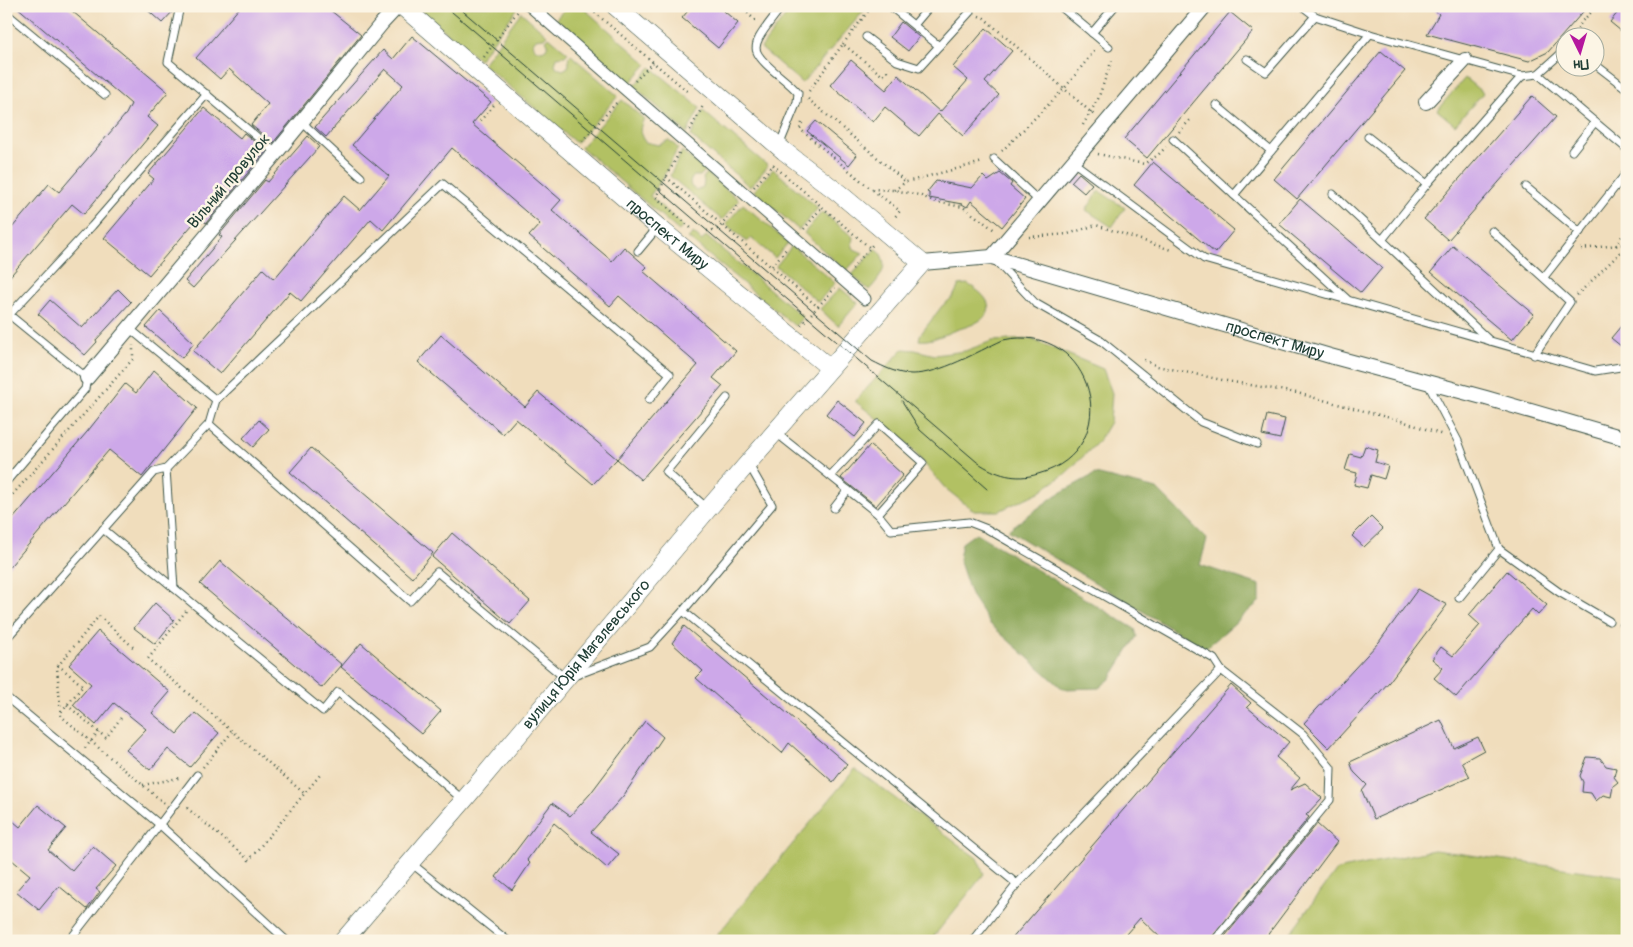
<svg xmlns="http://www.w3.org/2000/svg" width="1633" height="947" font-family="Pangolin,sans-serif">
<style>
.green{fill:#b2c164;stroke:#687f4c}
.forest{fill:#8da75a;stroke:#567247}
.building{fill:#cda8e9}
.lines{fill:none;stroke-linecap:round;stroke-linejoin:round}
.service-casing{stroke:#3e5548;stroke-width:9}
.pedestrian-casing{stroke:#3e5548;stroke-width:13}
.minor-casing{stroke:#3e5548;stroke-width:16}
.tertiary-casing{stroke:#3e5548;stroke-width:19}
.path{stroke:#3e5548;stroke-width:2.5;stroke-dasharray:1 4;stroke-linecap:butt}
.service{stroke:#fff;stroke-width:7}
.pedestrian{stroke:#fff;stroke-width:11}
.minor{stroke:#fff;stroke-width:14}
.tertiary{stroke:#fff;stroke-width:18}
.tram{stroke:#1f3d34;stroke-width:1}
.labels{text-anchor:middle;dominant-baseline:central;stroke-width:5;stroke-linejoin:round;paint-order:stroke}
.street-label{font-size:16px;fill:#1f3d34;stroke:#fcf5e5}
</style>
<rect width="100%" height="100%" fill="#fcf5e5"/>
<filter id="ink" filterUnits="userSpaceOnUse"><feTurbulence type="fractalNoise" baseFrequency=".02" numOctaves="2"/><feDisplacementMap in="SourceGraphic" scale="10" xChannelSelector="R" yChannelSelector="G"/><feConvolveMatrix kernelMatrix="1 2 1 2 8 2 1 2 1" color-interpolation-filters="sRGB"/></filter>
<filter id="wash" filterUnits="userSpaceOnUse"><feTurbulence type="fractalNoise" baseFrequency=".0096" numOctaves="4" result="noise"/><feDisplacementMap in="SourceGraphic" scale="20" xChannelSelector="R" yChannelSelector="G"/><feGaussianBlur stdDeviation="1.12" result="paint"/><feColorMatrix in="noise" values="0 0 0 0 0 0 0 0 0 0 0 0 0 0 0 0 0 1.4 0 .05"/><feComposite in="paint" operator="in"/></filter>
<g filter="url(#wash)">
<rect width="100%" height="100%" fill="#f0ddbc"/>
<!-- green -->
<g class="green">
<path d="M421,6H514L517,9L479,60L423,12Z"/>
<path d="M567,6H581L647,64L630,83L556,19Z"/>
<path d="M793,6H868L802,83L761,48Z"/>
<path d="M521,12L547,35L544,38L536,39L533,43L535,49L542,51L546,49L548,44L546,40L549,37L568,53L565,56L557,57L555,64L557,68L563,70L568,67L569,63L568,58L571,55L618,96L576,143L483,64Z"/>
<path d="M651,67L700,108L687,133L634,86Z"/>
<path d="M1465,78L1483,93L1455,125L1437,110Z"/>
<path d="M622,100L644,119C639,127 639,134 645,142L658,145L669,140L678,148L662,179L650,196L683,226L679,231L581,147Z"/>
<path d="M703,111L768,166L750,187L691,136Z"/>
<path d="M682,151L705,171L700,176H694C688,181 689,188 697,190L703,187L704,182L703,178L707,173L739,200L722,220L670,176Z"/>
<path d="M773,169L818,208L799,230L754,191Z"/>
<path d="M1099,191L1125,208L1112,227L1086,210Z"/>
<path d="M743,204L788,243L775,258L751,238L747,242L726,224Z"/>
<path d="M822,212L853,237L852,244L854,249L863,253L846,271L804,233Z"/>
<path d="M693,233L702,241L706,236L803,317L795,326L688,238Z"/>
<path d="M792,246L835,283L818,302L776,266Z"/>
<path d="M876,248C891,264 882,276 869,290L852,275Z"/>
<path d="M967,284C981,291 1001,308 979,321C972,326 961,328 953,331C943,335 930,342 919,340L920,335L942,306L953,297L959,285Z"/>
<path d="M840,288L858,303L838,326L820,309Z"/>
<path d="M1031,339L1103,369L1112,393L1110,422L1098,442L1065,474L1039,492L999,511H974L945,488L906,442L855,401L903,349L915,350L935,355L965,351L992,341Z"/>
<path d="M855,769L977,858L984,874L930,941H712Z"/>
<path d="M1434,850L1627,877V941H1284L1337,870Z"/>
</g>
<!-- forest -->
<g class="forest">
<path d="M1095,474L1157,489L1207,539L1200,565L1260,585V601L1205,649L1008,530L1056,495Z"/>
<path d="M976,533L1135,629L1137,636L1110,679L1099,688L1063,689L990,624L971,595L959,559L962,543Z"/>
</g>
<g id="blocks">
<!-- building -->
<g class="building">
<path d="M16,6H66L168,92L147,117L158,126L84,214L72,204L6,281V235L49,184L59,192L126,114L131,104Z"/>
<path d="M143,6H175L174,10L162,23Z"/>
<path d="M241,6H325L361,35L273,143L251,125L268,104L229,69L220,79L196,58Z"/>
<path d="M692,6H718L738,23L718,48L682,18Z"/>
<path d="M1430,6H1588L1548,52L1529,61L1427,34L1439,14Z"/>
<path d="M1623,6H1627V36L1610,22Z"/>
<path d="M1230,12L1253,31L1147,158L1124,139Z"/>
<path d="M901,22L919,37L908,51L890,37Z"/>
<path d="M986,28L1012,51L985,82L999,95L963,136L938,114L919,136L885,107L873,122L830,85L851,60L886,90L898,75L940,112L968,80L953,67Z"/>
<path d="M412,36L491,102L472,124L561,200L552,210L612,261L624,247L647,267L643,271L736,351L713,378L723,386L641,480L617,459L698,365L619,296L610,306L529,236L540,224L452,148L383,230L371,219L301,301L290,292L220,374L193,351L263,269L274,279L344,196L360,210L389,176L352,145L403,85L385,69L326,137L315,127L383,50L393,59Z"/>
<path d="M1381,51L1405,71L1297,199L1274,179Z"/>
<path d="M1532,96L1556,117L1448,240L1424,219Z"/>
<path d="M204,108L240,138L244,133L266,151L206,223L199,217L149,275L104,238L154,179L148,174Z"/>
<path d="M816,121L857,155L849,165L807,131Z"/>
<path d="M308,136L319,146L318,148L193,288L185,281L222,237L219,235L265,180L268,182Z"/>
<path d="M1153,162L1234,230L1215,253L1134,185Z"/>
<path d="M1000,173L1012,183L1010,186L1025,199L1002,227L971,201L967,207L962,204L929,198V193L927,192L936,181L972,188L983,176L988,181Z"/>
<path d="M1079,173L1092,184L1084,193L1071,182Z"/>
<path d="M1300,199L1382,268L1361,293L1279,224Z"/>
<path d="M1453,246L1534,314L1512,340L1431,272Z"/>
<path d="M118,289L131,302L96,340L97,342L85,355L38,314L50,300L82,328Z"/>
<path d="M160,311L194,343L182,358L146,327Z"/>
<path d="M1627,319V351L1611,338Z"/>
<path d="M441,335L525,407L538,392L617,459L593,484L516,419L503,434L418,362Z"/>
<path d="M154,370L197,408L142,477L109,450L6,571V527L87,432L125,384L136,393Z"/>
<path d="M837,400L866,423L855,437L826,414Z"/>
<path d="M1267,415L1285,419L1280,439L1262,435Z"/>
<path d="M259,420L269,429L253,447L243,438Z"/>
<path d="M870,445L903,475L876,506L841,478Z"/>
<path d="M1365,446L1378,450L1375,462L1388,466L1384,479L1371,475L1367,488L1354,485L1357,473L1345,470L1350,454L1361,457Z"/>
<path d="M311,448L433,553L412,578L290,472Z"/>
<path d="M1371,517L1383,529L1364,547L1352,536Z"/>
<path d="M452,533L530,601L510,624L432,557Z"/>
<path d="M220,561L342,665L322,688L200,584Z"/>
<path d="M1507,571L1547,605L1538,615L1532,609L1456,697L1434,678L1443,668L1432,659L1441,647L1453,656L1480,625L1469,615Z"/>
<path d="M1418,589L1447,605L1389,682L1329,748L1304,723L1379,642Z"/>
<path d="M155,603L174,620L155,644L134,628Z"/>
<path d="M684,626L847,764L833,782L789,743L782,753L696,678L703,671L672,643Z"/>
<path d="M98,631L170,692L152,713L177,734L195,713L219,733L190,767L168,749L150,770L126,750L146,729L114,703L96,725L73,705L91,684L69,665Z"/>
<path d="M361,643L441,711L421,734L341,667Z"/>
<path d="M1231,685L1251,703L1247,707L1289,742L1276,757L1300,778L1290,790L1305,783L1322,798L1306,815L1309,817L1209,941H1164L1140,918L1120,941H1010Z"/>
<path d="M1441,720L1454,748L1478,737L1484,750L1462,762L1470,777L1374,819L1362,791L1367,785L1354,772L1350,762Z"/>
<path d="M645,721L663,737L624,795L591,832L619,854L607,868L554,823L527,860L530,863L512,890L496,877L552,803L570,816L590,794Z"/>
<path d="M1587,757L1600,758L1606,766L1616,768L1614,777L1618,782L1613,786L1611,797L1603,795L1596,801L1591,793L1582,792L1583,782L1580,776Z"/>
<path d="M38,805L66,828L48,850L72,871L93,846L116,866L96,889L100,892L87,909L59,886L39,910L16,891L30,875L6,855V815L20,827Z"/>
<path d="M1317,824L1337,842L1263,941H1221Z"/>
</g>
</g>
</g>
<g filter="url(#ink)">
<use href="#blocks" fill-opacity="0" stroke="#3e5548" stroke-width="1"/>
<g class="lines">
<defs>
<g id="service">
<path d="M180,6L168,62L276,153"/>
<path d="M1060,6L1109,47"/>
<path d="M1302,6L1315,16L1370,34L1522,76L1538,74L1566,49"/>
<path d="M6,13L105,95"/>
<path d="M914,25L930,6"/>
<path d="M1092,33L1115,6"/>
<path d="M866,37L897,61L919,68L939,46L890,6"/>
<path d="M939,46L970,12"/>
<path d="M1247,59L1266,72L1315,16"/>
<path d="M1596,65L1627,89"/>
<path d="M1538,74L1627,149"/>
<path d="M1216,105L1271,151"/>
<path d="M303,119L307,127L361,177"/>
<path d="M1368,137L1427,184"/>
<path d="M1173,139L1347,299"/>
<path d="M779,146L797,102L798,93C789,81 762,65 757,52C755,48 757,42 759,38C765,27 775,16 782,6"/>
<path d="M1572,151L1595,122"/>
<path d="M994,159L1039,201"/>
<path d="M1073,162L1204,259L1595,371L1627,366"/>
<path d="M1526,187L1580,232"/>
<path d="M1333,194L1490,341"/>
<path d="M1234,195L1370,34"/>
<path d="M1492,231L1570,302L1534,355"/>
<path d="M1382,240L1427,184L1522,76"/>
<path d="M638,251L658,227"/>
<path d="M996,261L1035,303L1100,340L1201,422L1257,444"/>
<path d="M1544,277L1627,172"/>
<path d="M9,315L92,226L207,94"/>
<path d="M129,328L216,400L209,424L166,469L174,588L323,711L338,692L463,800"/>
<path d="M1427,382L1458,441L1499,549L1459,598"/>
<path d="M216,400L443,184L670,374L649,400"/>
<path d="M209,424L410,601L437,572L566,679L650,647L683,611L772,505L748,463"/>
<path d="M775,432C809,459 844,487 878,514L923,463L879,424L830,476"/>
<path d="M6,482L85,389L87,378L7,313"/>
<path d="M834,508L848,490"/>
<path d="M708,509L666,472L727,398"/>
<path d="M878,514L891,530L969,522L987,529L1214,659L1221,670L1303,734L1331,768L1330,800L1214,941"/>
<path d="M103,529L174,588"/>
<path d="M1499,549L1559,592L1609,621"/>
<path d="M683,611L1017,884"/>
<path d="M6,639L154,472L166,469"/>
<path d="M6,697L159,824L287,941"/>
<path d="M411,863L508,941"/>
<path d="M69,941L144,845L197,775"/>
<path d="M972,941L1017,884L1221,670"/>
</g>
<path id="pedestrian" d="M530,6L865,299"/>
<g id="minor">
<path d="M1426,102L1465,60"/>
<path d="M992,257L1205,6"/>
<path id="s1" d="M922,263L992,257L1330,356L1486,398L1627,439"/>
<path d="M87,378L276,153L382,23L398,6"/>
</g>
<g id="tertiary">
<path id="s2" d="M402,6L658,227L830,368"/>
<path id="s3" d="M343,941L464,800L708,509L922,263L840,194L784,151L615,6"/>
</g>
</defs>
<!-- service casing -->
<use href="#service" class="service-casing"/>
<!-- pedestrian casing -->
<use href="#pedestrian" class="pedestrian-casing"/>
<!-- minor casing -->
<use href="#minor" class="minor-casing"/>
<!-- tertiary casing -->
<use href="#tertiary" class="tertiary-casing"/>
<!-- path -->
<g class="path">
<path d="M587,6L687,91"/>
<path d="M740,6L757,22"/>
<path d="M979,16L984,18L1094,115"/>
<path d="M1573,38L1582,21L1598,6"/>
<path d="M843,44L872,6"/>
<path d="M484,57L518,11"/>
<path d="M635,81L653,62"/>
<path d="M809,91L843,44L883,76L889,69"/>
<path d="M808,99L906,182"/>
<path d="M480,121L494,105"/>
<path d="M802,123L800,129L871,189L894,190L919,195L936,202L963,207L996,231"/>
<path d="M1083,125L1098,99L1113,57"/>
<path d="M690,130L704,104"/>
<path d="M1179,132L1190,120"/>
<path d="M582,141L618,101"/>
<path d="M1002,151L1064,89L1095,50"/>
<path d="M679,153L656,197L691,228"/>
<path d="M1098,154L1144,164L1158,155L1166,147"/>
<path d="M773,165L870,248"/>
<path d="M666,177L818,307"/>
<path d="M754,187L774,164"/>
<path d="M873,190L900,211L893,219"/>
<path d="M894,190L906,182L983,162"/>
<path d="M804,229L822,207"/>
<path d="M707,231L718,229L738,206"/>
<path d="M1029,237L1068,234L1096,225L1171,250"/>
<path d="M1616,246L1627,228"/>
<path d="M1581,249L1627,244"/>
<path d="M772,266L787,248"/>
<path d="M852,269L874,243"/>
<path d="M1577,295L1627,246"/>
<path d="M801,325L835,288"/>
<path d="M1144,360L1157,366L1227,381L1297,393L1405,422L1443,435"/>
<path d="M6,502L133,359V345"/>
<path d="M186,611L148,659L305,794"/>
<path d="M1619,624L1627,627"/>
<path d="M133,647L99,616L57,667L61,716L164,803"/>
<path d="M58,665L83,686L61,712"/>
<path d="M67,705L106,738L123,715"/>
<path d="M85,748L99,732"/>
<path d="M203,767L232,732"/>
<path d="M143,785L179,778"/>
<path d="M187,808L249,860L320,775"/>
</g>
<!-- service -->
<use href="#service" class="service"/>
<!-- pedestrian -->
<use href="#pedestrian" class="pedestrian"/>
<!-- minor -->
<use href="#minor" class="minor"/>
<!-- tertiary -->
<use href="#tertiary" class="tertiary"/>
<!-- tram -->
<g class="tram">
<path d="M445,6L977,462C996,475 1016,481 1038,474C1128,450 1094,320 1003,340C976,352 941,374 912,374C897,374 884,367 872,361L457,6"/>
<path d="M902,401L920,430L987,489"/>
</g>
</g>
</g>
<g class="labels">
<!-- street labels -->
<g class="street-label">
<text transform="translate(229 181) rotate(-50)">Вільний провулок</text>
<text stroke="none"><textPath href="#s2" startOffset="350">проспект Миру</textPath></text>
<text stroke="none"><textPath href="#s1" startOffset="365">проспект Миру</textPath></text>
<text stroke="none"><textPath href="#s3" startOffset="376">вулиця Юрія Магалевського</textPath></text>
</g>
</g>
<!-- margin -->
<rect width="1633" height="947" fill="none" stroke="#fcf5e5" stroke-width="25"/>
<!-- north arrow -->
<g transform="translate(1580 52) rotate(175)"><circle r="24" fill="#fcf5e5" stroke="#a4ab9e"/>
<path d="M0-4L9 19L0 12L-9 19Z" fill="#b5179e"/>
<text y="-8" font-size="14" font-weight="bold" text-anchor="middle" fill="#1f3d34">Пн</text>
</g>
</svg>
